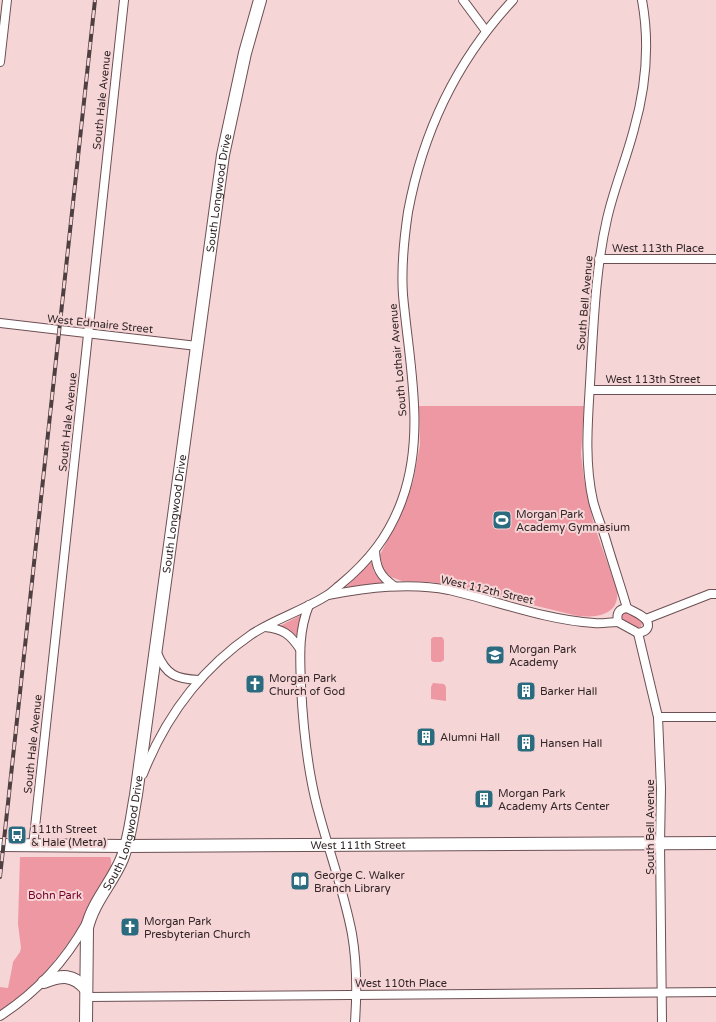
<svg xmlns="http://www.w3.org/2000/svg" width="716" height="1022" font-family="'Varela Round',sans-serif">
<style>
.green{fill:#ed98a2}
.lines{fill:none;stroke-linecap:round;stroke-linejoin:round}
.street-casing{stroke:#6c5053;stroke-width:10}
.secondary-casing{stroke:#6c5053;stroke-width:14}
.street{stroke:#fff;stroke-width:8}
.secondary{stroke:#fff;stroke-width:12}
.rail-casing{stroke:#4e3f40;stroke-width:4}
.rail{stroke:#f6d5d7;stroke-width:2.5;stroke-dasharray:8;stroke-linecap:butt}
.labels{text-anchor:middle;dominant-baseline:central;stroke-width:4;stroke-linejoin:round;paint-order:stroke}
.street-label{font-size:11px;fill:#312526;stroke:#f6d5d7}
.poi-label{font-size:11px;fill:#312526;stroke:#f6d5d7;text-anchor:start}
.park-label{font-size:11px;fill:#750128;stroke:#f6d5d7}
</style>
<rect width="100%" height="100%" fill="#f6d5d7"/>
<!-- green -->
<g class="green">
<path d="M419,406H584L581,454L584,479L594,525L617,590C620,615 597,618 578,616L451,585L430,582L402,581L391,577L387,573L383,568L380,555L406,503L413,482L420,445Z"/>
<path d="M370,563H372L374,572L382,583L345,589V588Z"/>
<path d="M625,612C632,613 638,616 642,622L641,628C634,628 625,623 621,618L622,614Z"/>
<path d="M301,615L297,636L280,626Z"/>
<path d="M433,637H442L444,640V660L441,662H433L431,660V639Z"/>
<path d="M433,683L444,684L446,687V701L431,699V687Z"/>
<path d="M20,857H110C115,867 104,880 100,888C95,897 91,906 86,915C64,953 36,987 0,1011V987L8,988L12,968L13,962L20,952L21,948L18,924Z"/>
</g>
<g class="lines">
<defs>
<g id="street">
<path d="M463,0L486,31"/>
<path d="M0,62L7,0"/>
<path d="M599,259H716"/>
<path d="M0,323L197,346"/>
<path d="M590,390H716"/>
<path d="M375,551C376,568 380,576 394,586"/>
<path d="M328,595C367,588 409,582 449,590C497,601 545,620 594,623C602,624 610,622 618,622"/>
<path d="M309,605C298,632 300,658 301,686C303,726 307,767 317,806C328,849 344,891 352,934C357,963 357,993 355,1022"/>
<path d="M627,608C620,584 612,561 605,537C601,525 596,513 593,501C583,457 589,410 591,365C594,316 596,267 607,219C614,188 626,160 634,129C646,87 650,44 642,0"/>
<path d="M627,608C634,612 649,617 648,626C647,631 643,632 638,633L618,622C616,613 619,609 627,608Z"/>
<path d="M646,619L710,594H716"/>
<path d="M265,627C283,629 290,634 300,649"/>
<path d="M638,633L658,717L661,788L660,844L662,1022"/>
<path d="M157,653C166,675 176,679 199,680"/>
<path d="M658,717H716"/>
<path d="M143,774C165,718 201,669 252,634C275,619 302,611 326,596C331,593 335,589 340,585C369,561 389,536 402,500C426,434 409,363 403,295C401,267 404,239 408,212C423,131 457,60 513,0"/>
<path d="M33,846L124,0"/>
<path d="M86,997L716,992"/>
<path d="M0,1016C37,992 64,963 86,924"/>
</g>
<g id="secondary">
<path id="s1" d="M0,845L126,846L716,843"/>
<path d="M44,982C62,975 73,974 86,989"/>
<path id="s2" d="M86,1022L87,928C93,902 112,883 122,859C130,839 132,816 136,795L223,155L245,53L260,0"/>
</g>
</defs>
<!-- street casing -->
<use href="#street" class="street-casing"/>
<!-- secondary casing -->
<use href="#secondary" class="secondary-casing"/>
<!-- street -->
<use href="#street" class="street"/>
<!-- secondary -->
<use href="#secondary" class="secondary"/>
<defs>
<path id="rail" d="M0,877L95,0"/>
</defs>
<!-- rail casing -->
<use href="#rail" class="rail-casing"/>
<!-- rail -->
<use href="#rail" class="rail"/>
</g>
<!-- icons -->
<defs>
<symbol id="stadium-square" viewBox="-11 -11 22 22"><rect x="-9" y="-9" width="18" height="18" rx="4" fill="#2b6b7f" stroke="#f6d5d7"/><path d="M0-5a6.5 5 0 1 0 0 10a6.5 5 0 1 0 0-10ZM-3.5-1.8h7v3.6h-7Z" fill="#fff"/></symbol>
<symbol id="school-square" viewBox="-11 -11 22 22"><rect x="-9" y="-9" width="18" height="18" rx="4" fill="#2b6b7f" stroke="#f6d5d7"/><path d="M0-5L7-2L0 1L-7-2ZM-4 1L0 2.5L4 1V4Q0 6-4 4Z" fill="#fff"/></symbol>
<symbol id="church-square" viewBox="-11 -11 22 22"><rect x="-9" y="-9" width="18" height="18" rx="4" fill="#2b6b7f" stroke="#f6d5d7"/><path d="M-1.2-6h2.4v3.5h3.3v2.4h-3.3V6h-2.4V-.1h-3.3v-2.4h3.3Z" fill="#fff"/></symbol>
<symbol id="building-square" viewBox="-11 -11 22 22"><rect x="-9" y="-9" width="18" height="18" rx="4" fill="#2b6b7f" stroke="#f6d5d7"/><path d="M-4-6H4V6H1V3H-1V6H-4ZM-2.5-4.3h1.7v1.8h-1.7ZM.8-4.3h1.7v1.8H.8ZM-2.5-1h1.7V.8h-1.7ZM.8-1h1.7V.8H.8Z" fill="#fff"/></symbol>
<symbol id="bus-square" viewBox="-11 -11 22 22"><rect x="-9" y="-9" width="18" height="18" rx="4" fill="#2b6b7f" stroke="#f6d5d7"/><path d="M-5-6H5V4H4V6H2V4H-2V6H-4V4H-5ZM-3.5-4V0h7V-4ZM-3.5 1.2v1.5H-2V1.2ZM2 1.2v1.5H3.5V1.2Z" fill="#fff"/></symbol>
<symbol id="library-square" viewBox="-11 -11 22 22"><rect x="-9" y="-9" width="18" height="18" rx="4" fill="#2b6b7f" stroke="#f6d5d7"/><path d="M-6-4Q-3-5.5-.7-3.5V5Q-3 3-6 4ZM6-4Q3-5.5 .7-3.5V5Q3 3 6 4Z" fill="#fff"/></symbol>
</defs>
<g fill-rule="evenodd">
<use href="#stadium-square" x="491" y="509" width="22" height="22"/>
<use href="#school-square" x="484" y="644" width="22" height="22"/>
<use href="#church-square" x="244" y="673" width="22" height="22"/>
<use href="#building-square" x="515" y="680" width="22" height="22"/>
<use href="#building-square" x="415" y="726" width="22" height="22"/>
<use href="#building-square" x="515" y="732" width="22" height="22"/>
<use href="#building-square" x="473" y="788" width="22" height="22"/>
<use href="#bus-square" x="6" y="824" width="22" height="22"/>
<use href="#library-square" x="289" y="870" width="22" height="22"/>
<use href="#church-square" x="119" y="916" width="22" height="22"/>
</g>
<g class="labels">
<!-- street labels -->
<g class="street-label">
<text transform="translate(102 100) rotate(-84)">South Hale Avenue</text>
<text stroke="none"><textPath href="#s2" startOffset="845">South Longwood Drive</textPath></text>
<text x="658" y="248">West 113th Place</text>
<text transform="translate(585 303) rotate(-85)">South Bell Avenue</text>
<text transform="translate(100 324) rotate(6)">West Edmaire Street</text>
<text transform="translate(398 360) rotate(-95)">South Lothair Avenue</text>
<text x="653" y="379">West 113th Street</text>
<text transform="translate(68 422) rotate(-84)">South Hale Avenue</text>
<text stroke="none"><textPath href="#s2" startOffset="521">South Longwood Drive</textPath></text>
<text transform="translate(487 590) rotate(13)">West 112th Street</text>
<text transform="translate(33 744) rotate(-84)">South Hale Avenue</text>
<text transform="translate(650 827) rotate(-90)">South Bell Avenue</text>
<text stroke="none"><textPath href="#s2" startOffset="197">South Longwood Drive</textPath></text>
<text stroke="none"><textPath href="#s1" startOffset="358">West 111th Street</textPath></text>
<text x="401" y="983">West 110th Place</text>
</g>
<!-- poi labels -->
<g class="poi-label">
<text x="516" y="514">Morgan Park<tspan x="516" dy="13">Academy Gymnasium</tspan></text>
<text x="509" y="649">Morgan Park<tspan x="509" dy="13">Academy</tspan></text>
<text x="269" y="678">Morgan Park<tspan x="269" dy="13">Church of God</tspan></text>
<text x="540" y="691">Barker Hall</text>
<text x="440" y="737">Alumni Hall</text>
<text x="540" y="743">Hansen Hall</text>
<text x="498" y="793">Morgan Park<tspan x="498" dy="13">Academy Arts Center</tspan></text>
<text x="31" y="829">111th Street<tspan x="31" dy="13">&amp; Hale (Metra)</tspan></text>
<text x="314" y="875">George C. Walker<tspan x="314" dy="13">Branch Library</tspan></text>
<text x="144" y="921">Morgan Park<tspan x="144" dy="13">Presbyterian Church</tspan></text>
</g>
<!-- park labels -->
<g class="park-label">
<text x="55" y="895">Bohn Park</text>
</g>
</g>
</svg>
